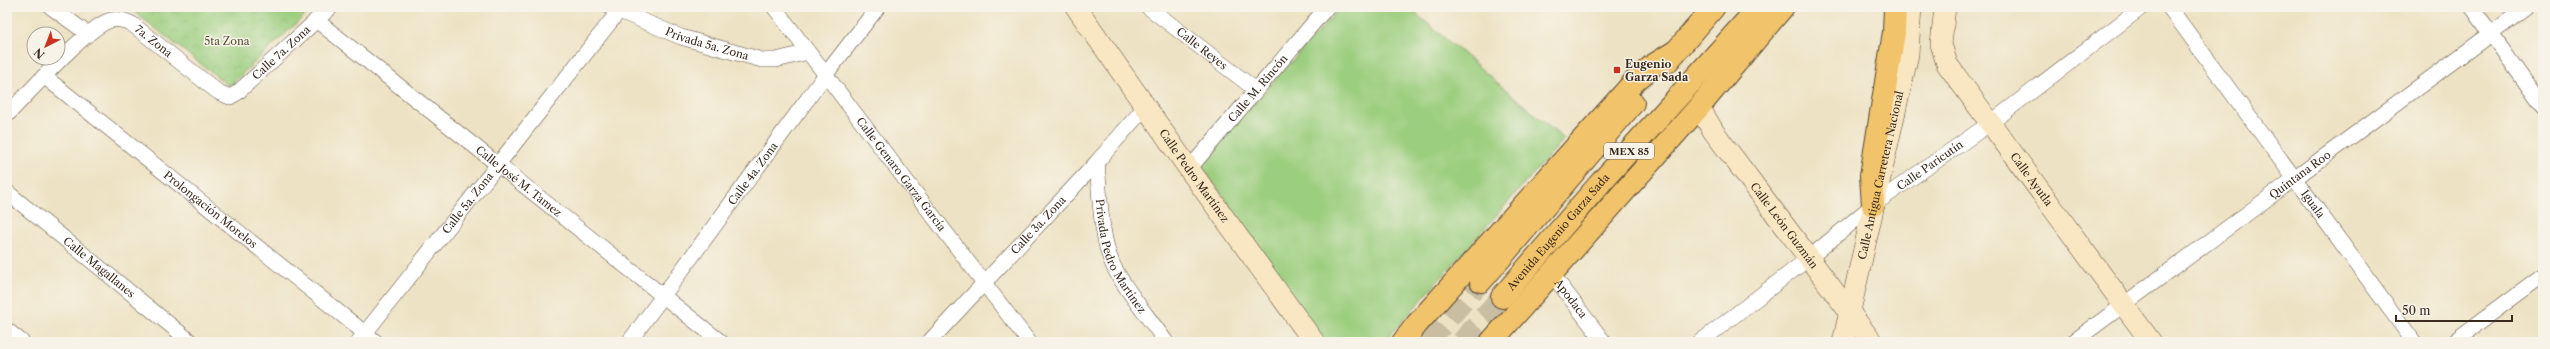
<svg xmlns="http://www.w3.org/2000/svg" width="2550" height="349" font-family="'Libre Caslon Text',serif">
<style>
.grass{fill:#9bce7e;stroke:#6b7c4e}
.park{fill:url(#park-crowns);stroke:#6b7c4e}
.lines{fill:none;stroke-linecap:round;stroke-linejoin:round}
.highway-tunnel{stroke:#c9bda2;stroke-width:22;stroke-dasharray:22 11;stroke-linecap:butt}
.street-casing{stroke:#564637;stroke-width:16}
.secondary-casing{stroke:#564637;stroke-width:22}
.highway-casing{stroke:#564637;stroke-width:24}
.street{stroke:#fff;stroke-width:15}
.secondary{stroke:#f9e7c3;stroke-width:21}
.highway{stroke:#f1c36a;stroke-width:22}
.poi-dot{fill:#c8321e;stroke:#f7f3e8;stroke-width:1.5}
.labels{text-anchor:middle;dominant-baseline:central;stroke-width:3;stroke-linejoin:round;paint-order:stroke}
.shield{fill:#f7f3e8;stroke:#73665b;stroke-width:1}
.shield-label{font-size:10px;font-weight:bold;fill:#3b2a1e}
.street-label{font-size:11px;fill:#3b2a1e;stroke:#f7f3e8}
.park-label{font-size:11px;fill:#535336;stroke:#f7f3e8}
.poi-label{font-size:11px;font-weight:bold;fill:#3b2a1e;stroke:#f7f3e8;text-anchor:start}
</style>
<defs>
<pattern id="park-crowns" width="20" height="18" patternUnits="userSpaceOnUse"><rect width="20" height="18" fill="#9bce7e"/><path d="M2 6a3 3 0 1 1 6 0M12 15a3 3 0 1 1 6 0" fill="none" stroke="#86b16c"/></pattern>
</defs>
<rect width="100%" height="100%" fill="#f7f3e8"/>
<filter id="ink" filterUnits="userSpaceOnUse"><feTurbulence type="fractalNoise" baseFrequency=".025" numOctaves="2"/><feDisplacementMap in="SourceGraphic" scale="8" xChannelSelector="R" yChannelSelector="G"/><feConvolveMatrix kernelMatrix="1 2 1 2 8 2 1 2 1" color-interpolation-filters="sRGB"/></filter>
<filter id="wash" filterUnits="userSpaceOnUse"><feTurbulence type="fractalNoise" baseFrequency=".012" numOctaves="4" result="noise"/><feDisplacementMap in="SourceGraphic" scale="16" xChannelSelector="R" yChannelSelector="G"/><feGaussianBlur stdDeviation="0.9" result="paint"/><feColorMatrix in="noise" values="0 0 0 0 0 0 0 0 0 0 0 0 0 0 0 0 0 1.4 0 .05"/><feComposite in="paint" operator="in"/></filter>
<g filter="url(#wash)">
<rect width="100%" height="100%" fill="#ede2c3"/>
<!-- grass -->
<path class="grass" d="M1341,7H1408L1564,139L1384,342H1324L1200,163Z"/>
<!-- park -->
<path class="park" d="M128,7H314L229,86Z"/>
</g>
<g filter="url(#ink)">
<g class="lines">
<!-- highway-tunnel -->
<g class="highway-tunnel">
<path d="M1427,342L1481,281"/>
<path d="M1462,342L1502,297"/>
</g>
<defs>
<g id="street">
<path d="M51,7L88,34"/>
<path id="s1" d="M610,7L681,37L762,60H776L808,52"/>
<path id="s2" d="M774,7L1029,342"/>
<path id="s3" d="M1148,7L1256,90"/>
<path id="s4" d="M2169,7L2414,342"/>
<path d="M2472,7L2543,107"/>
<path id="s5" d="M316,20L721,342"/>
<path id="s6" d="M45,77L376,342"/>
<path id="s7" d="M7,115C29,93 83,31 108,21C116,18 124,20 132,24L218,92L230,97L237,93L331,7"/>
<path id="s8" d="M1097,162C1100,194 1100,243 1116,271C1130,296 1150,319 1166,342"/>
<path id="s9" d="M1189,169L1327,7"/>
<path id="s10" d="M7,192L191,342"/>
<path id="s11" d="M1552,274L1604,342"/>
<path d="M7,330L22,342"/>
<path id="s12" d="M358,342L622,7"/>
<path id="s13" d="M629,342L826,74L878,7"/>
<path id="s14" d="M929,342L1097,162L1145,107"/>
<path id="s15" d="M1700,342L1809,258L1873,205L1989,124L2142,7"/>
<path id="s16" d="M2073,342L2527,7"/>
<path d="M2453,342L2543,275"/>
</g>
<g id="secondary">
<path id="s17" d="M1076,7L1189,169L1314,342"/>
<path id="s18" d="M1945,7L1941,44L1947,64L2151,342"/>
<path id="s19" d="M1699,107L1714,132L1872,342"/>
<path id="s20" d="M1843,342L1908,54L1911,7"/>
</g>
<g id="highway">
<path d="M1667,62L1714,7"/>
<path d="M1873,205L1871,176L1894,32L1895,7"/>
<path d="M1481,281L1633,103"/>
<path id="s21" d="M1502,297L1602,181L1759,7"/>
<path d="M1403,342L1417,324L1634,82L1652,66L1676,51"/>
<path d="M1491,342L1699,107L1783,7"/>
</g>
</defs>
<!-- street casing -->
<use href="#street" class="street-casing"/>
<!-- secondary casing -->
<use href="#secondary" class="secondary-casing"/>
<!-- highway casing -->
<use href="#highway" class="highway-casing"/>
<!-- street -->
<use href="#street" class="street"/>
<!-- secondary -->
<use href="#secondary" class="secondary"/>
<!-- highway -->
<use href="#highway" class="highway"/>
</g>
</g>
<!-- markers -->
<rect class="poi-dot" x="1613" y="66" width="8" height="8" rx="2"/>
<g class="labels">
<!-- shield labels -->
<rect class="shield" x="1604" y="143" width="50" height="16" rx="3"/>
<g class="shield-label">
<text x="1629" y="151">MEX 85</text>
</g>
<!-- street labels -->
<g class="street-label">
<text stroke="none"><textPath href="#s7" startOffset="191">7a. Zona</textPath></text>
<text stroke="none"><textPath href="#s1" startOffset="104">Privada 5a. Zona</textPath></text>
<text stroke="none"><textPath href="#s3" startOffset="68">Calle Reyes</textPath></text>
<text stroke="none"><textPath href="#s7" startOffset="354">Calle 7a. Zona</textPath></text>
<text stroke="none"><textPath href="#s9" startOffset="106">Calle M. Rincón</textPath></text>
<text stroke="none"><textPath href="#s15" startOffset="290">Calle Paricutín</textPath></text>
<text stroke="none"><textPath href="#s13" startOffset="209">Calle 4a. Zona</textPath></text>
<text stroke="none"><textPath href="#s2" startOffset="210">Calle Genaro Garza García</textPath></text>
<text stroke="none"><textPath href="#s16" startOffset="282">Quintana Roo</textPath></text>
<text stroke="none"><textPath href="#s17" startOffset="206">Calle Pedro Martínez</textPath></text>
<text stroke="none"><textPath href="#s20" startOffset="171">Calle Antigua Carretera Nacional</textPath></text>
<text stroke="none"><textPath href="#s5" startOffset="259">Calle José M. Tamez</textPath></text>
<text stroke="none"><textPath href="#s18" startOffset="201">Calle Ayutla</textPath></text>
<text stroke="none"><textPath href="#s12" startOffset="177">Calle 5a. Zona</textPath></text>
<text stroke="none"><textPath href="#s4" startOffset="244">Iguala</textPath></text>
<text stroke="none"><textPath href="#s6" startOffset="212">Prolongación Morelos</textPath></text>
<text stroke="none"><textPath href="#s14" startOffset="160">Calle 3a. Zona</textPath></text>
<text stroke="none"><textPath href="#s19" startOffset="146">Calle León Guzmán</textPath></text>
<text stroke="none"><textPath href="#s21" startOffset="86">Avenida Eugenio Garza Sada</textPath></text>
<text stroke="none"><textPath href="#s8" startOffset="99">Privada Pedro Martínez</textPath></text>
<text stroke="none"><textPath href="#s10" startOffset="119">Calle Magallanes</textPath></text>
<text stroke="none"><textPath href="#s11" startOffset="31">Apodaca</textPath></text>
</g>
<!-- park labels -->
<g class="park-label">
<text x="227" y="41">5ta Zona</text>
</g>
<!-- poi labels -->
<g class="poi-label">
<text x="1625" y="64">Eugenio<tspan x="1625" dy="13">Garza Sada</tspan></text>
</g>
</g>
<!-- margin -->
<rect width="2550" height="349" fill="none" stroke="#f7f3e8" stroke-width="24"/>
<!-- north arrow -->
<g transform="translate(46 46) rotate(222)"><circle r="19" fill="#f7f3e8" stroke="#aca397"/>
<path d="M0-3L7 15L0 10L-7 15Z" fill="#c8321e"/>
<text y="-6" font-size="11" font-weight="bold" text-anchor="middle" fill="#3b2a1e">N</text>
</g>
<!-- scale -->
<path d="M2396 315v6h116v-6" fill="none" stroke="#3b2a1e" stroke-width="2"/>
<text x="2402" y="315" font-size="12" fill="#3b2a1e" stroke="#f7f3e8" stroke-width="3" paint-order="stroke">50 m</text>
</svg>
